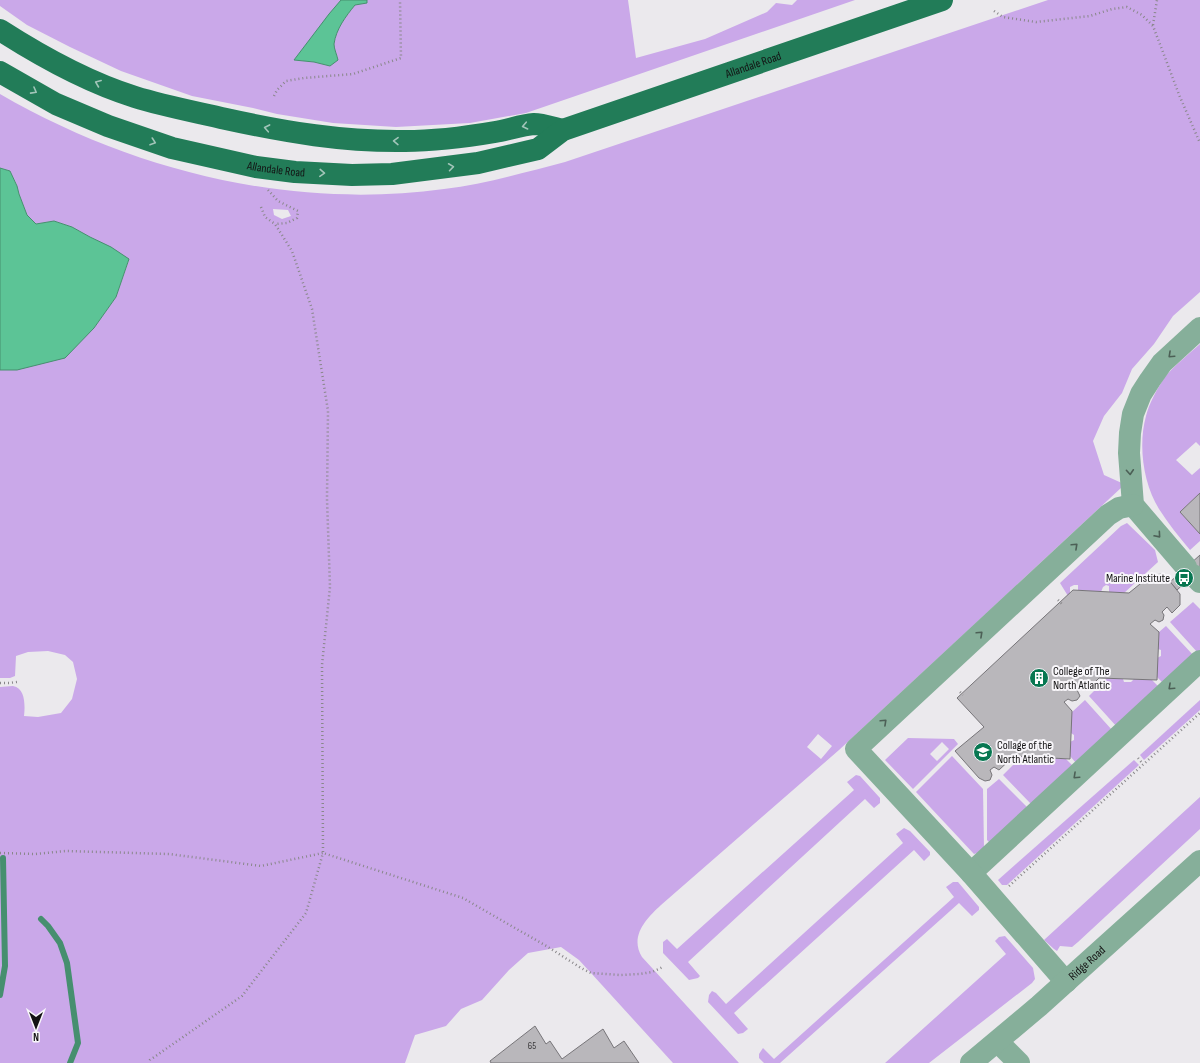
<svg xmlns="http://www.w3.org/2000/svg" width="1200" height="1063" font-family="'Sofia Sans Condensed',sans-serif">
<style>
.green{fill:#caa8e9;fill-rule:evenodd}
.water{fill:#5cc496;stroke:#468f6f}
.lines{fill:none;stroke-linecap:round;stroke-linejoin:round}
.stream{stroke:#468f6f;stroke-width:6}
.building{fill:#b9b7bb;stroke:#777579}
.path{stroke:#89878a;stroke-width:2.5;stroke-dasharray:1 3;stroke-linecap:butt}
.minor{stroke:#86af9a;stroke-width:22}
.major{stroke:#227c58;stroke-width:22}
.oneway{stroke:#a2c5b9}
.oneway2{stroke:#4c6056}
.labels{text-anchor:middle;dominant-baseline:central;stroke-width:4;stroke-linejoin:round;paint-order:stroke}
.number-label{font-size:10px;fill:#3c3b3d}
.street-label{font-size:12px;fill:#131213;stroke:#f8f6fa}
.poi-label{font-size:12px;fill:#131213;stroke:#f8f6fa;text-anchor:start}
</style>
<rect width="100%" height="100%" fill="#ebe9ed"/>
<!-- green -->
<g class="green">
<path d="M0,0H347L294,60L314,62L330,66L338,59C337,55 334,49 334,44C336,29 346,16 355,5L367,3V0H628L636,58L705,39L767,12L776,3L792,5L797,0H855L526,113L470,123L396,127L333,123L277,114L253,108L192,96L121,71L70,47L27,25L0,6Z"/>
<path d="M1048,0H1200V292L1173,316L1154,344L1132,369L1122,393L1104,416L1093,441L1104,475L1124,484L1122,487L839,750L661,905C647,918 629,936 642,957L739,1063H673L591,973L579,960L561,947L528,953L509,970L482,1000L461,1009L446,1026L415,1035L405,1063H0V687C4,687 9,686 13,686C26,688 25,707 24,716L38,717L61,713L72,699L77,679L73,662L65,655L48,651L28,652L16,656L15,676L10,678H0V370H17L94,328L116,297L129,260L72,227L54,221L36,224L27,215L19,194L16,183L10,171L0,168V94C133,171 291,210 444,189C485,184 526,172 565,162ZM273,209L288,210L291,216L282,219L274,215ZM818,734L832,746L821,759L807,747Z"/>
<path d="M1200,344V446L1196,442L1176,460L1192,475L1200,468V493L1180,512L1200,534V541L1190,550C1179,537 1168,523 1159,509C1143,483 1138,445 1146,416C1149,404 1156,391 1163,380C1169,370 1190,353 1200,344Z"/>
<path d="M1127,523L1155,550L1158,562L1124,593L1109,592V586L1106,585L1103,587L1101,592L1078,590V585H1074L1070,587V593L1068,596L1060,583L1121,526Z"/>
<path d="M1193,602L1200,609V651L1198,653L1170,622Z"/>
<path d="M1166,626L1194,656L1164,684L1157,677V658L1161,656V650L1158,649L1159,632Z"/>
<path d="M1107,678L1123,679L1124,682H1131L1134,679L1152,680L1159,687L1117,727L1089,696Z"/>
<path d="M1085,700L1112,730L1076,763L1070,756V742L1074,740V735L1071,733V713Z"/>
<path d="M1200,700V710L1144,760L1140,755Z"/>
<path d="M908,738L954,739L958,744L913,789L885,760ZM942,742L949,749L937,761L930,754Z"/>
<path d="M952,756L983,789L984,848L977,853L974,854L916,792Z"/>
<path d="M1021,757H1039L1041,760L1049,761L1053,758L1066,759L1073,766L1031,804L1003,775Z"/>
<path d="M1134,760L1139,765L1007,885H1002L998,880Z"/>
<path d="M856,775L860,776L880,798V803L874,808L865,799L688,962L700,976L698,978L689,980L663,953V942L667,939L677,949L854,790L847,782Z"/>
<path d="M999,779L1027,807L990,843L987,840V789Z"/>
<path d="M1200,797V829L1078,942L1072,947L1060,946L1057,951L1054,949L1044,940Z"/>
<path d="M904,828L910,831L930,852V855L924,861L914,850L734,1013L748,1029L743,1033L738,1034L708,1002L709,995L712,991L716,993L726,1004L903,843L896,834Z"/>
<path d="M953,882H958L979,907V910L972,916L959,903L780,1063H764L759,1058V1054L763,1048L774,1059L954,897L946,887Z"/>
<path d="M1005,936L1033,968L1035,979L1032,983L929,1063H885L1006,954L995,941L999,937Z"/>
</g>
<!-- water -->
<g class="water">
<path d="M341,0H367V3L355,5C346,16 336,29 334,44C334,49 337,55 338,60L330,66L314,62L294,60L329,14Z"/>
<path d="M0,168L10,171L17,186L19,194L27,215L36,224L54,221L72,227L90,237L111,247L129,259L116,297L94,328L65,358L17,370H0Z"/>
</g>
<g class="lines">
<!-- stream -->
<g class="stream">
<path d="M41,919L48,926L60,943L67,963L78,1043L70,1063"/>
<path d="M0,995L5,966L3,858"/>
</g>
</g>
<!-- building -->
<g class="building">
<path d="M1200,493V534L1180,512Z"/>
<path d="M1200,555V569L1177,590L1170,582Z"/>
<path d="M1164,574L1180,594V605L1172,613L1167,607L1162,612L1164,615L1163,620L1159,622L1155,620L1150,624L1159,632L1157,680L1099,678L1086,691L1081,686L1077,690L1080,696L1077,700L1072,701L1068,699L1064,702L1072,711L1070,759L1014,756L999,770L994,767L990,770L992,775L990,780L985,781L979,778L955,751L984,727L957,698L1073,590L1129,593L1151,575Z"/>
<path d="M535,1026L546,1044L550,1041L562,1059L603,1029L614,1048L624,1041L639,1063H491L490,1061Z"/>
</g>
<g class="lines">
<!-- path -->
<g class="path">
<path d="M994,11L1003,17L1036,22L1090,16L1112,9L1127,7L1142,15L1153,26L1180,97L1200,143"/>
<path d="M1153,25L1157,0"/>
<path d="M274,96L277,90L286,81L304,78L353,74L401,58L400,0"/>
<path d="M268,190L278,201L298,211L297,218L287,223L275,224"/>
<path d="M261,207L265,217L275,224L292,251L312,309L328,411L327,499L330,587L322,665L323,853L463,898L548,947L581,968L591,973L620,975L640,974L652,972L663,967"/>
<path d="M1058,600L1062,604"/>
<path d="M0,683H9L17,682"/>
<path d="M960,692L963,695"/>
<path d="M1138,758L1143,764"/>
<path d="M0,853L35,854L66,851L169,854L261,866L323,853L306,913L242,996L150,1060L149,1063"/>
<path d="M1009,886L1200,713"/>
</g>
<!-- minor -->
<g class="minor">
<path d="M1186,567L1133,505L1129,453L1130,433L1133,414L1141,394L1150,380L1162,363L1200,328"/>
<path d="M1193,575L1200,582"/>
<path d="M971,873L1200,661"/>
<path d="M1066,982L971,873L856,749L1108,515L1119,508L1133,505"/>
<path d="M998,1042L1019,1063"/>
<path id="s1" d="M971,1063L1039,1006L1200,861"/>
</g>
<!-- major -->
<g class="major">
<path d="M0,30C42,57 87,82 135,97C164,106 196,112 226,119C285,132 344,142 405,141C435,141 466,137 495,132C508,130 521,125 534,124C543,124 554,128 563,130"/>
<path id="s2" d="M0,72L56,104L108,126L172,148L256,167L295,172L352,175L392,174L478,163L538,149L563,130L942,0"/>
</g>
</g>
<!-- one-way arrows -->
<defs><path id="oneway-chevron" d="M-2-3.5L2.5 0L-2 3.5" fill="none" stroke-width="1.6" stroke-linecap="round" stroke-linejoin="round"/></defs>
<g class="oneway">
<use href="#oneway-chevron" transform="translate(98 83) rotate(-158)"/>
<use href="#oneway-chevron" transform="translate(34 91) rotate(29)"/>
<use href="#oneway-chevron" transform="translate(525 126) rotate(168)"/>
<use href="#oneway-chevron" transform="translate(267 128) rotate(-169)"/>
<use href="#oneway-chevron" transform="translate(396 141) rotate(-179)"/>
<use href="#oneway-chevron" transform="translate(153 142) rotate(19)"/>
<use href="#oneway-chevron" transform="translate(451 167) rotate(-8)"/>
<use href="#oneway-chevron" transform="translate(322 173) rotate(3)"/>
</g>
<g class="oneway2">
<use href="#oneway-chevron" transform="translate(1171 355) rotate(137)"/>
<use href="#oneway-chevron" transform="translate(1130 472) rotate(86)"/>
<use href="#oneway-chevron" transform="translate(1158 535) rotate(49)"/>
<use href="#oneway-chevron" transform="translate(1075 546) rotate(-43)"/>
<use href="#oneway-chevron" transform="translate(980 634) rotate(-43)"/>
<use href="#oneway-chevron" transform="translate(1171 687) rotate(137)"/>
<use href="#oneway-chevron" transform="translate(884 722) rotate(-43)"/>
<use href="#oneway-chevron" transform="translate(1076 776) rotate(137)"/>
</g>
<!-- icons -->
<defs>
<symbol id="bus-disc" viewBox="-11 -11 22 22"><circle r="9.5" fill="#077751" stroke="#f8f6fa"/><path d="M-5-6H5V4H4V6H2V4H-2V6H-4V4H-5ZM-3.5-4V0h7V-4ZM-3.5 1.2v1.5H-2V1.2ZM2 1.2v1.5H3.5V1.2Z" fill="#fff"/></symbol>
<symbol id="building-disc" viewBox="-11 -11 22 22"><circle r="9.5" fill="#077751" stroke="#f8f6fa"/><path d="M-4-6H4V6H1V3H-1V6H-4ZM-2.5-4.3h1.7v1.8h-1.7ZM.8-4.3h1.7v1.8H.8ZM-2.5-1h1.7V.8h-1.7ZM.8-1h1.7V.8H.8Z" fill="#fff"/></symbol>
<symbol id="university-disc" viewBox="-11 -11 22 22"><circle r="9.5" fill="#077751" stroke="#f8f6fa"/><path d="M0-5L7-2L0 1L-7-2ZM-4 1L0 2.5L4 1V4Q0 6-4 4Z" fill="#fff"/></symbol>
</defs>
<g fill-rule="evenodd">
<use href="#bus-disc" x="1173" y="567" width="22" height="22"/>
<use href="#building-disc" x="1028" y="667" width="22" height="22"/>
<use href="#university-disc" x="972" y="741" width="22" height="22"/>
</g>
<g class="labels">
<!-- number labels -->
<g class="number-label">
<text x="532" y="1046">65</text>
</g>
<!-- street labels -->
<g class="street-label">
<text stroke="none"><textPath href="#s2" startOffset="792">Allandale Road</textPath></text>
<text stroke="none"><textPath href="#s2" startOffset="295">Allandale Road</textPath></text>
<text stroke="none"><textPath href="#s1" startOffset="153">Ridge Road</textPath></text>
</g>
<!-- poi labels -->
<g class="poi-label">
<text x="1170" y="578" text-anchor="end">Marine Institute</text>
<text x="1053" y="671">College of The<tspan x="1053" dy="14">North Atlantic</tspan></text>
<text x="997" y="745">Collage of the<tspan x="997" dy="14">North Atlantic</tspan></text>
</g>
</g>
<!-- north arrow -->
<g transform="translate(36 1027) rotate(180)" stroke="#f8f6fa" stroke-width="3" paint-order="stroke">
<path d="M0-3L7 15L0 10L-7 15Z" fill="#131213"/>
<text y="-6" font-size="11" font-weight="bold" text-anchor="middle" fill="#131213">N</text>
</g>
</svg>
